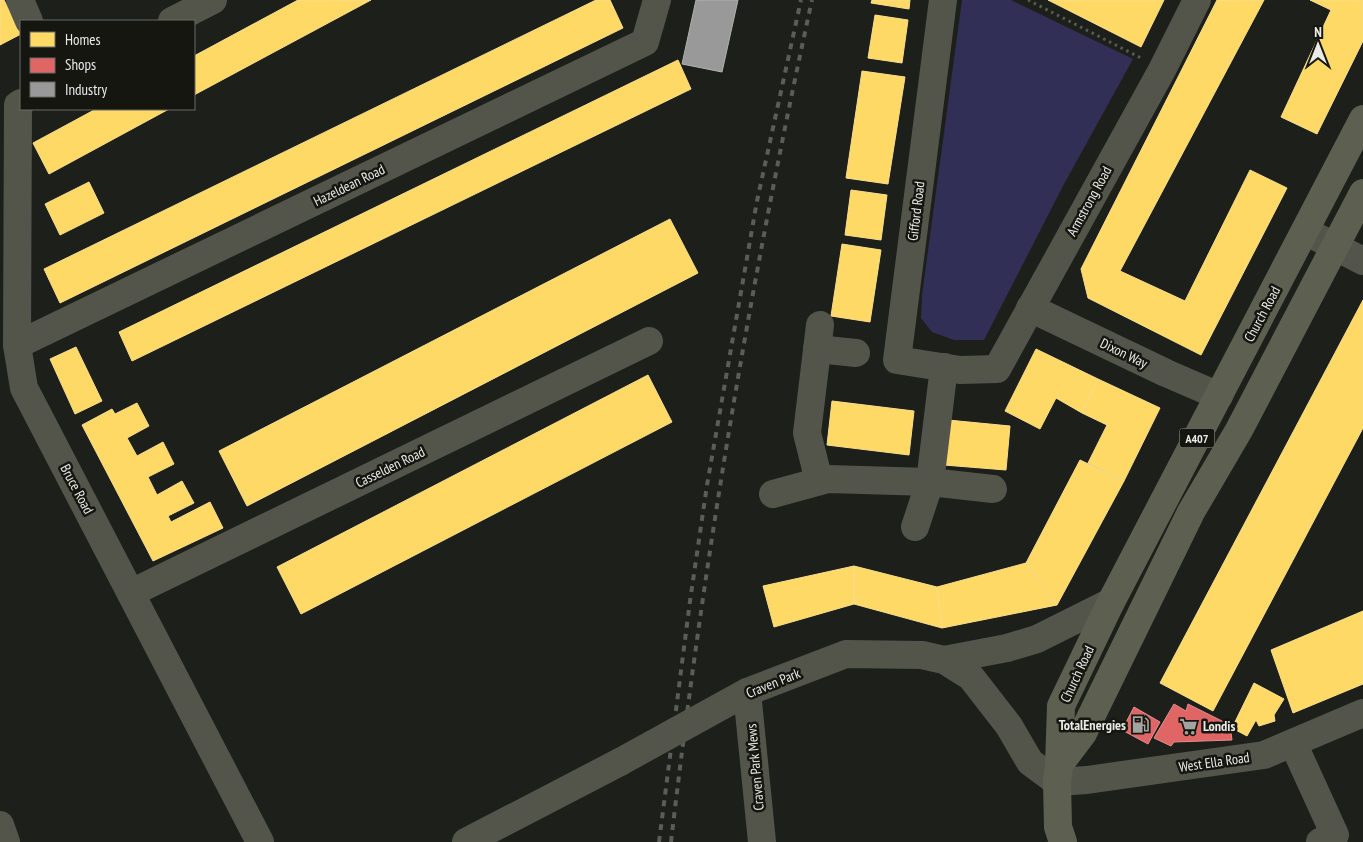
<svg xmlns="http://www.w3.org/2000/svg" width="1363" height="842" font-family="'PT Sans Narrow',sans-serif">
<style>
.green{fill:#312f55}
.homes{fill:#ffd966;stroke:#f9de8d}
.shops{fill:#e06666;stroke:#e38e8d}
.industry{fill:#999;stroke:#b1b2b0}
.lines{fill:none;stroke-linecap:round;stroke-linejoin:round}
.path{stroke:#585a53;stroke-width:3;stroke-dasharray:2.5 4;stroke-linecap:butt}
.minor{stroke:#53554a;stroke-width:28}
.major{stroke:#5d6051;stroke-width:28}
.rail{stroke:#5b5d56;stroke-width:4;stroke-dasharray:6 6;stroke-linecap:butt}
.minor-bridge{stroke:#53554a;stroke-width:28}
.labels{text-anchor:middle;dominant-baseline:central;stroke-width:5;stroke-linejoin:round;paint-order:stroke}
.shield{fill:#151610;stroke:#aaaba6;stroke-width:1}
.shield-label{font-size:12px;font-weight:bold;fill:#eaebe7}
.street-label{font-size:14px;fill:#eaebe7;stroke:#151610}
.poi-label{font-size:14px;font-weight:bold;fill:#eaebe7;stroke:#151610;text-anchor:end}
</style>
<rect width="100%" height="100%" fill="#1d1f1a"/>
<!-- green -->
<path class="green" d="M962,0H1011L1133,59L1063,186L984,340H954L932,332L921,318L922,295Z"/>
<!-- homes -->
<g class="homes">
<path d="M0,0H4L21,33V34L0,45Z"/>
<path d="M298,0H371L194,95V56Z"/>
<path d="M596,0H610L623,28L60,303L44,269Z"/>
<path d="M872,0H910L909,9L871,3Z"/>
<path d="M1048,0H1164L1141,47Z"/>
<path d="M1217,0H1264L1120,271L1185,301L1250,170L1287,188L1201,355L1088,298L1081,269Z"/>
<path d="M1310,0H1363V41L1317,134L1281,117L1331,10Z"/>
<path d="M875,15L908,20L902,63L868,58Z"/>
<path d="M678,60L691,89L132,361L119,332Z"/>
<path d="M862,71L905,77L888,184L846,178Z"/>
<path d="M96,109H169L49,174L33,143Z"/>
<path d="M89,182L104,213L60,235L45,204Z"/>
<path d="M851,190L887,195L881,240L845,235Z"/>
<path d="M670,219L698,273L247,506L219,451Z"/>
<path d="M842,244L881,250L870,322L831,316Z"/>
<path d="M1363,300V428L1213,711L1160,683Z"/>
<path d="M76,347L102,401L75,414L50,359Z"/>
<path d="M1036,349L1098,379L1082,413L1056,398L1040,429L1005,411Z"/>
<path d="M648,375L672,422L301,614L277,567Z"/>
<path d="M1098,379L1160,408L1124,481L1088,463L1107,425L1082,413Z"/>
<path d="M832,401L914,411L909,455L827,445Z"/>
<path d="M137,403L149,426L127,438L137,456L163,442L174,464L148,477L157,495L182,481L194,503L168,516L171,522L210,502L223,528L153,561L82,425L112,409L115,414Z"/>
<path d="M948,420L1010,426L1006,470L944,465Z"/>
<path d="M1080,460L1124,481L1057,605L1026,563Z"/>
<path d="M1026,563L1057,605L942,628L937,587Z"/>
<path d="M854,566L937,587L942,628L854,604Z"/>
<path d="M854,566V604L774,627L763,586Z"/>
<path d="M1363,611V684L1293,713L1271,650Z"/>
<path d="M1254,683L1284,699L1274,715L1275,721L1259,726L1256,720L1247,736L1232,728Z"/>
</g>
<!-- shops -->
<g class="shops">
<path d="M1174,704L1186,711L1188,704L1230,725L1232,740L1174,742L1171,746L1154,738Z"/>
<path d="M1134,707L1160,722L1148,744L1122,730Z"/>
</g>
<!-- industry -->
<path class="industry" d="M696,0H738L722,72L682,64Z"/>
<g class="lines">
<!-- path -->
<path class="path" d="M1028,0L1141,58"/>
<!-- minor -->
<g class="minor">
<path d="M20,0L29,21"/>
<path d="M943,0L897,360L960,370L997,369L1162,70L1197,0"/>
<path d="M172,21L213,0"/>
<path d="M21,103L18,105L17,345L24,388L260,842"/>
<path d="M1305,231L1363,261"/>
<path d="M1030,308L1166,373L1219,396"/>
<path d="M17,345L645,42L657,0"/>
<path d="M817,349L856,353"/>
<path d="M819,481L807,433L820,325"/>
<path d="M773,494L828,479L930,482L993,489"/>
<path d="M915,527L930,482L944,367"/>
<path d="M131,593L649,341"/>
<path d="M944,660L1007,648L1037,639L1111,602"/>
<path d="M1293,743L1335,835L1320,842"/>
<path d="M0,825L6,842"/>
<path d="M466,842L620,762"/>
<path d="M762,842L747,692L846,654L922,655L944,660L971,677L1009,726L1030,762L1057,782L1087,780L1264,755L1363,713"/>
</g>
<!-- major -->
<g class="major">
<path d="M1059,765L1083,733L1191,512L1239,430L1363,193"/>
<path d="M1063,842L1058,827L1057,782L1059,765L1061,706L1111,602L1363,119"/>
</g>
<!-- rail -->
<g class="rail">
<path d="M659,842L690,601L707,485L757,201L801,0"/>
<path d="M671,842C704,559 751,278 812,0"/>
</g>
<!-- minor-bridge -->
<path class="minor-bridge" d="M620,762L747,692"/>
</g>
<!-- icons -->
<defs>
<symbol id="fuel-bare" viewBox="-9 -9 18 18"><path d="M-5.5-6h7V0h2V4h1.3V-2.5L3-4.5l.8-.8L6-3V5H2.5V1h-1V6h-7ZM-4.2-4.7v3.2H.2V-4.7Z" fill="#a2a49f" stroke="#151610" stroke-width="2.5" paint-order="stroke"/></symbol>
<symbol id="supermarket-bare" viewBox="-9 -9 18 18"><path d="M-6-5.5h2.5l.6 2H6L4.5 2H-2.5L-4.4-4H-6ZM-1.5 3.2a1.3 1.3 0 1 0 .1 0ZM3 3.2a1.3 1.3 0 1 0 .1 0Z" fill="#a2a49f" stroke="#151610" stroke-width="2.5" paint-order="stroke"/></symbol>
</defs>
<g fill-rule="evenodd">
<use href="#fuel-bare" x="1128" y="712" width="25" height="25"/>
<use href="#supermarket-bare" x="1176" y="714" width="25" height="25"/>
</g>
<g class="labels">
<!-- shield labels -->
<rect class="shield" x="1179.5" y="428.5" width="35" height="19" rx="4"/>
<g class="shield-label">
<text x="1197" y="438">A407</text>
</g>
<!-- street labels -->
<g class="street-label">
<text transform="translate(349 185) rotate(-26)">Hazeldean Road</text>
<text transform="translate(1089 201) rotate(-61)">Armstrong Road</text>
<text transform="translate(916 211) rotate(-83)">Gifford Road</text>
<text transform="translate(1262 314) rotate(-62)">Church Road</text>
<text transform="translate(1124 353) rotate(26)">Dixon Way</text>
<text transform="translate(390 467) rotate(-26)">Casselden Road</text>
<text transform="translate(77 489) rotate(62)">Bruce Road</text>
<text transform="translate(1077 674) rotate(-65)">Church Road</text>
<text transform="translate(773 683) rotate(-22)">Craven Park</text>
<text transform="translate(1214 762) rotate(-8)">West Ella Road</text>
<text transform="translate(755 767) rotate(-95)">Craven Park Mews</text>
</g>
<!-- poi labels -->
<g class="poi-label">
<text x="1126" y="725">TotalEnergies</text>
<text x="1203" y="726" text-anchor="start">Londis</text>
</g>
</g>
<!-- legend -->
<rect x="20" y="20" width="175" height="90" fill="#151610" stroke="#6a6b66"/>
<rect x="30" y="32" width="25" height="15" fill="#ffd966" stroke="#6a6b66"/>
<text x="65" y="45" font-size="15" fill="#eaebe7">Homes</text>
<rect x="30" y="58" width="25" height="15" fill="#e06666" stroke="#6a6b66"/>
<text x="65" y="70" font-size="15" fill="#eaebe7">Shops</text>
<rect x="30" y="82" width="25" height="15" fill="#999999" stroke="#6a6b66"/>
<text x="65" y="95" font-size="15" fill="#eaebe7">Industry</text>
<!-- north arrow -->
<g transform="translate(1318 45)" stroke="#151610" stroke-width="4" paint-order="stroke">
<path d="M0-4L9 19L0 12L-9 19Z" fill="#eaebe7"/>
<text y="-8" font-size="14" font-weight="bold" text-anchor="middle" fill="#eaebe7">N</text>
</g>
</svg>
